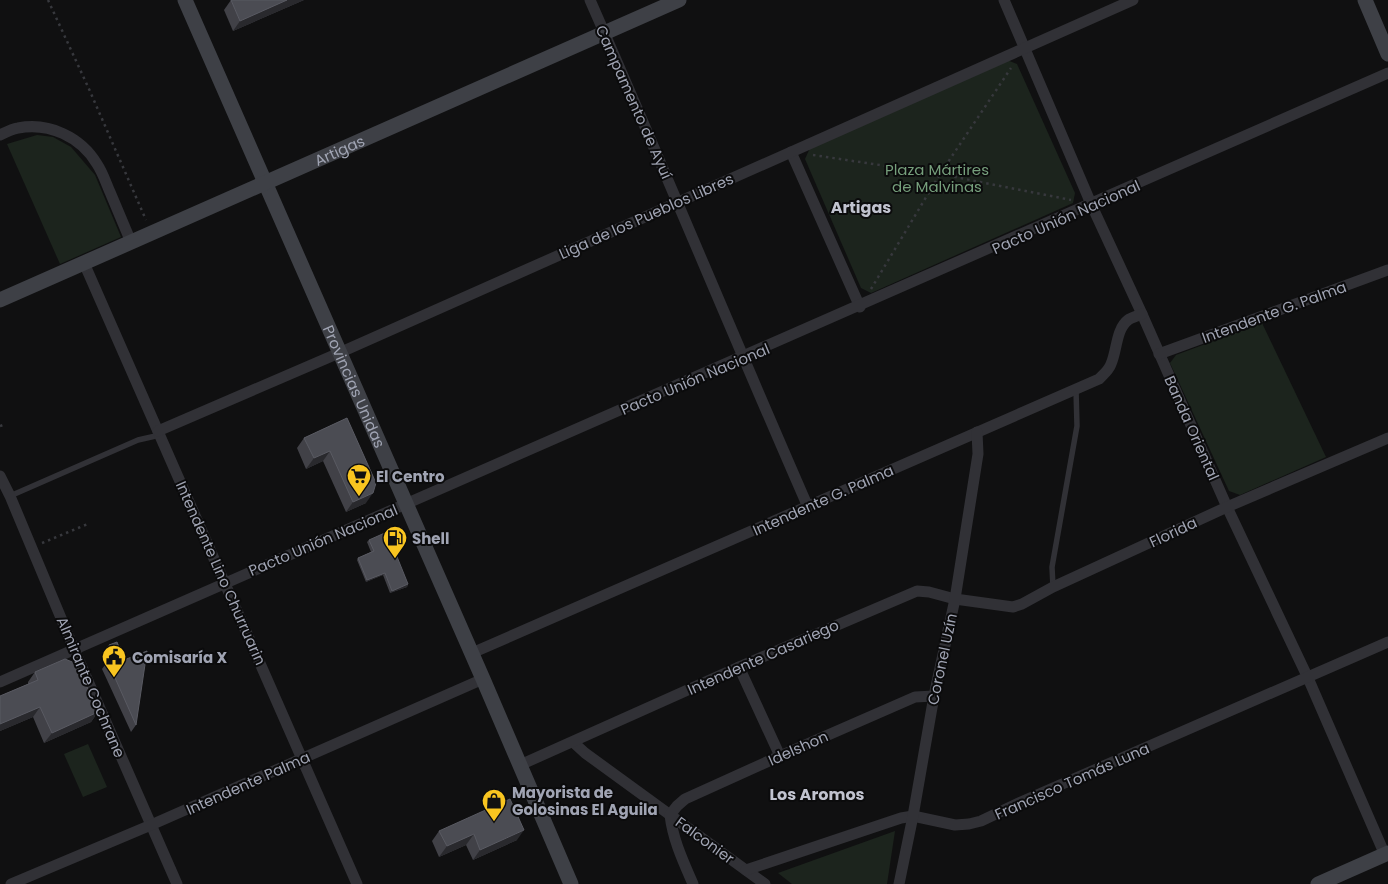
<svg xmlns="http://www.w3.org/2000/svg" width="1388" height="884" font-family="Poppins,sans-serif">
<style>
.green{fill:#1c241d}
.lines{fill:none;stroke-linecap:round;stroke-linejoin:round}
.path{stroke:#37383d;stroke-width:2.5;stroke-dasharray:2.5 4;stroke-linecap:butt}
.lane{stroke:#313136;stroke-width:5.5}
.street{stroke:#313136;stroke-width:11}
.secondary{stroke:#3e4046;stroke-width:15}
.wall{fill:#414147}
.shaded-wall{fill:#29292d}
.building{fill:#4b4c53;stroke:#595a62}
.labels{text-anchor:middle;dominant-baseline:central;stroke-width:4;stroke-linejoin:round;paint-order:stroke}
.street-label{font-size:15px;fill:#a0a4b3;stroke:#0b0b0c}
.park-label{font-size:15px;fill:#769f7c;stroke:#0b0b0c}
.poi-label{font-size:15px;font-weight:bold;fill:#a0a4b3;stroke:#0b0b0c;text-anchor:start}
.neighbourhood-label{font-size:16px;font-weight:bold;fill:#c1c3cf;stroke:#0b0b0c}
</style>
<rect width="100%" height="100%" fill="#101011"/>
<!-- green -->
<g class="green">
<path d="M1007,60L1017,64L1075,193L1073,203L871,293L861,288L805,159L810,148Z"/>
<path d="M37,135L53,137L71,147L95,175L121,237L60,264L7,144Z"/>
<path d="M1262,323L1326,457L1240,495L1229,491L1170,363L1176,355Z"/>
<path d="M88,744L107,787L83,797L64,754Z"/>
<path d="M895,831L887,884H792L778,873Z"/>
</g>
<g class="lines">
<!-- path -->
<g class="path">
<path d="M48,0L89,89L146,220"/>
<path d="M813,155L940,174L1071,200"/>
<path d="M871,289L940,174L1011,68"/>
<path d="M0,426L6,424"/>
<path d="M42,543L90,523"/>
</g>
<!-- lane -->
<g class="lane">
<path d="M10,496L138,440L160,435"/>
<path d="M1053,587L1052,567L1077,426L1076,390"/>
</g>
<!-- street -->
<g class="street">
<path d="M590,0C664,168 734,338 808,507"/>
<path d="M1004,0L1092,206L1142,314L1227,507L1308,678L1385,855"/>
<path d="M0,135C6,132 12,129 18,128C49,122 81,137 97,164C103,173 106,183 110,192C117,209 124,225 131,242"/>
<path d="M791,152L860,307"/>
<path d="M84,263L357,884"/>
<path d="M1159,354L1388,270"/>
<path d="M158,431L339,353L1133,0"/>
<path d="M0,476L10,496L74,649L177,884"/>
<path d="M472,653L1099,379C1104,374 1109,370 1111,364C1117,351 1116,329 1128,320C1132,317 1138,316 1142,314"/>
<path d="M739,667L780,756"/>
<path d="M0,682C463,479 927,279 1388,73"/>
<path d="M573,742L585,753L765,884"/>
<path d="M520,765L739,667L917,591L929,592L955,599L1013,607L1022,604L1053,587L1227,507L1388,438"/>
<path d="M746,870L901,818L913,816L955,825L969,824L981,821L1021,802L1388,642"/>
<path d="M11,884L151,825L483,679"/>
<path d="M693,884C683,861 673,840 670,815L677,806L685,799L780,756L915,697L934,696"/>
<path d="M899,884L913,816L934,696L955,599L978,454L977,432"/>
</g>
<!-- secondary -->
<g class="secondary">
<path id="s1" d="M185,0L483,679L571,884"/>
<path d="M1365,0L1388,54"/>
<path id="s2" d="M0,300L679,0"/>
<path d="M1318,884L1388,853"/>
</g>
</g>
<!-- wall -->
<g class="wall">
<path d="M231,0H304L233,31L224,10Z"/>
<path d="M347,418L366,503L346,512L323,461L306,469L297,448L304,438Z"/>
<path d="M369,540L408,584L407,587L390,593L383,575L366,582L357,560L358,558L371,552L367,542Z"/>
<path d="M117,642L136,725L131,732L102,669L108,661L104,653L109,645Z"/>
<path d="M35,672L98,712L91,722L44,743L33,717L0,731V696L28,684V682Z"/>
<path d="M439,831L517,840L473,860L466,845L439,857L432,841Z"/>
</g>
<!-- shaded-wall -->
<g class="shaded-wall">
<path d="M287,0H304L233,31L240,21Z"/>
<path d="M330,451L323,461L306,469L314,458Z"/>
<path d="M373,493L366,503L346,512L353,502Z"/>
<path d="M385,573L383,575L366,582L367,580Z"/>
<path d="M408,584L407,587L390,593L392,591Z"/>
<path d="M40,707L33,717L0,731V724Z"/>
<path d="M98,712L91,722L44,743L52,733Z"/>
<path d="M524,830L517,840L473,860L480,850Z"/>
<path d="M474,834L466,845L439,857L447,846Z"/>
</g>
<!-- building -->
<g class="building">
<path d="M231,0H287L240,21Z"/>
<path d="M347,418L376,483L373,493L353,502L330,451L314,458L304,438Z"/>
<path d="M387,532L408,584L392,591L385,573L367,580L358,558L374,551L369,540Z"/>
<path d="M117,642L124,660L147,651L136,725L108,662L115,657L109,645Z"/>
<path d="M65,659L77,664L98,712L52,733L40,707L0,724V696L38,680L35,672Z"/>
<path d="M510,799L524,830L480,850L474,834L447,846L439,831Z"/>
</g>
<!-- icons -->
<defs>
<symbol id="supermarket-pin" viewBox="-11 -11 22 30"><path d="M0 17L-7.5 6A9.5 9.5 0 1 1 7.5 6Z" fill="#f9c520" stroke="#0b0b0c"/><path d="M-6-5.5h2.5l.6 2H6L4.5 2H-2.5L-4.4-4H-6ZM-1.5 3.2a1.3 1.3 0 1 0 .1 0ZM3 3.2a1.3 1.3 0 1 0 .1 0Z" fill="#111"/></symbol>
<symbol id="fuel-pin" viewBox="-11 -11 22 30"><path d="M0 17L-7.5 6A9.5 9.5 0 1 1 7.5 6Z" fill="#f9c520" stroke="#0b0b0c"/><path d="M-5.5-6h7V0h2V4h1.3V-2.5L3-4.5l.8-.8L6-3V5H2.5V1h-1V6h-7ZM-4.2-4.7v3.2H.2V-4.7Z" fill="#111"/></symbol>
<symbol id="civic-pin" viewBox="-11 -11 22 30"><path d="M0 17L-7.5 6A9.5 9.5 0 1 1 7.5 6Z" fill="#f9c520" stroke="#0b0b0c"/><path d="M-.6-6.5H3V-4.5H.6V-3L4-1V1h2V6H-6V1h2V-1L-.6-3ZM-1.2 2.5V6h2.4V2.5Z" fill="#111"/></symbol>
<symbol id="shop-pin" viewBox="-11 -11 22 30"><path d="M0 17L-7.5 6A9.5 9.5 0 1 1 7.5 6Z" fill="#f9c520" stroke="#0b0b0c"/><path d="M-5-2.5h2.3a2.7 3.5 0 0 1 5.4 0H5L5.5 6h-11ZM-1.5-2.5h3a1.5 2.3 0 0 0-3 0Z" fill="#111"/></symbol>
</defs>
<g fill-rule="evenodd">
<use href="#supermarket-pin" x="345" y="462" width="28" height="38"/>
<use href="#fuel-pin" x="381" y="524" width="28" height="38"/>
<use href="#civic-pin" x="100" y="643" width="28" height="38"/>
<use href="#shop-pin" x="480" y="787" width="28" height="38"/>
</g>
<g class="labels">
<!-- street labels -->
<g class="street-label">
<text transform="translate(634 102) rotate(66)">Campamento de Ayuí</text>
<text stroke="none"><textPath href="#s2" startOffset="371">Artigas</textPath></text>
<text transform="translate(646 216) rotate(-24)">Liga de los Pueblos Libres</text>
<text transform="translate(1066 217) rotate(-24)">Pacto Unión Nacional</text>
<text transform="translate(1274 312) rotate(-20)">Intendente G. Palma</text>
<text transform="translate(695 379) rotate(-23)">Pacto Unión Nacional</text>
<text stroke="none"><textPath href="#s1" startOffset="422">Provincias Unidas</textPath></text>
<text transform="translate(1192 428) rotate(66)">Banda Oriental</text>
<text transform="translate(823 500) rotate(-24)">Intendente G. Palma</text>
<text transform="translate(1173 532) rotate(-25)">Florida</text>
<text transform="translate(323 540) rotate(-23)">Pacto Unión Nacional</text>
<text transform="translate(221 573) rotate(66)">Intendente Lino Churruarin</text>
<text transform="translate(763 657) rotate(-24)">Intendente Casariego</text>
<text transform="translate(942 659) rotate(-78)">Coronel Uzín</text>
<text transform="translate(91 687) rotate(67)">Almirante Cochrane</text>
<text transform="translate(798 748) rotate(-24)">Idelshon</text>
<text transform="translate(1072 781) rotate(-24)">Francisco Tomás Luna</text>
<text transform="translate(248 783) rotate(-24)">Intendente Palma</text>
<text transform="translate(705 840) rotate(36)">Falconier</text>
</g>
<!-- park labels -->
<g class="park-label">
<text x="937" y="169">Plaza Mártires<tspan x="937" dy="17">de Malvinas</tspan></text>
</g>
<!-- poi labels -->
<g class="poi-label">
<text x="376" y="476">El Centro</text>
<text x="412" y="538">Shell</text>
<text x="132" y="657">Comisaría X</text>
<text x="512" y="792">Mayorista de<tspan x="512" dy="17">Golosinas El Aguila</tspan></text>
</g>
<!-- neighbourhood labels -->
<g class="neighbourhood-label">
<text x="861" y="207">Artigas</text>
<text x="817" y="794">Los Aromos</text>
</g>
</g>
</svg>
